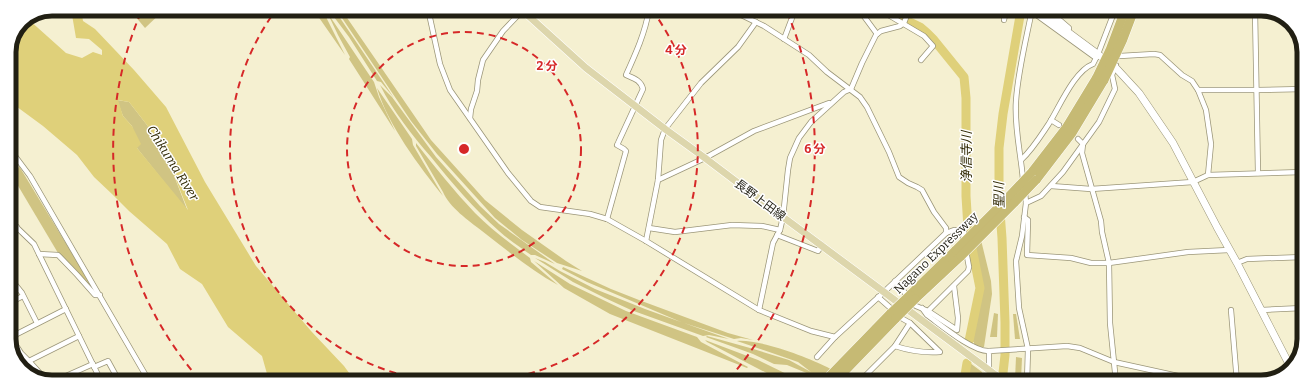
<svg xmlns="http://www.w3.org/2000/svg" width="1313" height="391" font-family="Bitter,'Noto Sans JP',serif">
<style>
.green{fill:#d0c483}
.water{fill:#dfd07a;fill-rule:evenodd}
.lines{fill:none;stroke-linecap:round;stroke-linejoin:round}
.river{stroke:#dfd07a;stroke-width:9}
.street-casing{stroke:#9b9679;stroke-width:6}
.secondary-casing{stroke:#9b9679;stroke-width:8}
.primary-casing{stroke:#fff;stroke-width:8}
.highway-casing{stroke:#fff;stroke-width:10}
.street{stroke:#fff;stroke-width:4.5}
.secondary{stroke:#fff;stroke-width:7}
.primary{stroke:#ddd6ac;stroke-width:7}
.highway{stroke:#c6ba74;stroke-width:9}
.highway-bridge-casing{stroke:#fff;stroke-width:10;stroke-linecap:butt}
.highway-bridge{stroke:#c6ba74;stroke-width:9}
.ring{fill:none;stroke:#d62828;stroke-width:2;stroke-dasharray:7 5}
.labels{text-anchor:middle;dominant-baseline:central;stroke-width:3;stroke-linejoin:round;paint-order:stroke}
.street-label{font-size:12px;fill:#211f13;stroke:#fff}
.water-label{font-size:13px;font-style:italic;fill:#302903;stroke:#fff}
.rim{fill:none;stroke:#211f13;stroke-width:5}
.centre{fill:#d62828;stroke:#fff;stroke-width:2}
.ring-label{font-size:12px;text-anchor:middle;font-weight:bold;fill:#d62828;stroke:#fff;stroke-width:3;stroke-linejoin:round;paint-order:stroke}
</style>
<rect width="100%" height="100%" fill="#f5f0d1"/>
<!-- green -->
<g class="green">
<path d="M129,9H165L145,28Z"/>
<path d="M313,9H324L327,19L345,55Z"/>
<path d="M328,9H334L394,98L381,82L377,81L349,37Z"/>
<path d="M336,9H341L431,140L485,200L522,230L566,261L582,271L557,263L522,240L495,218L437,154L411,121Z"/>
<path d="M327,12L374,82L379,97L395,131L349,59L350,57L338,35Z"/>
<path d="M380,85L392,97L436,157L480,206L499,224L555,264L535,255H531C520,247 509,240 499,231C474,209 452,183 431,157C412,135 393,111 380,85Z"/>
<path d="M377,88L412,139L413,145L443,196C419,166 388,125 377,88Z"/>
<path d="M117,100L129,102L147,125L168,160L188,212L137,148L132,126L123,116Z"/>
<path d="M416,143C435,167 454,191 475,213C492,230 511,244 530,258L531,262L558,285C530,270 507,250 482,231C469,221 449,207 443,192L416,146Z"/>
<path d="M19,166L96,293L58,253L14,179Z"/>
<path d="M981,240L991,281L992,294L984,347H977L974,346V342H971L983,285L974,247Z"/>
<path d="M535,258L545,262L560,271L595,289L645,309L681,322L587,282L562,269L563,267L611,289L639,300L728,333L753,340L741,338L734,339L684,323L729,339L709,335L703,336L631,310L605,298L573,282Z"/>
<path d="M534,261L570,284L626,311L697,337L701,342L748,367L747,368L610,314L564,288Z"/>
<path d="M994,313L998,314L997,337H990Z"/>
<path d="M1013,314H1016L1020,339H1015Z"/>
<path d="M707,336L750,348L789,360L811,372L798,362L737,341C760,339 807,357 827,367C835,371 841,377 848,381H826L787,365L774,364L753,354L706,337Z"/>
<path d="M705,340L758,360L801,381H782L707,342Z"/>
<path d="M1016,357L1022,358L1021,380L1015,379Z"/>
<path d="M970,363L982,372L983,377L982,382H967Z"/>
</g>
<!-- water -->
<path class="water" d="M71,9H81L83,21L95,29L134,70L166,107L205,182L256,266L311,331L344,366L355,381H269L262,356L228,327L202,284L180,269L167,244L129,211L112,194L94,177L77,155L43,126L9,101V52L22,21L28,19L66,53L82,58L93,52L102,55V50L89,39L76,38ZM118,100L129,102L147,125L168,160L188,210L137,148L141,144L132,126L123,116Z"/>
<g class="lines">
<!-- river -->
<g class="river">
<path d="M885,10L920,27L927,33L934,40L964,77L966,98V196L968,228L980,288L969,341"/>
<path d="M962,382L965,375L967,363"/>
<path d="M1002,382L1005,355V322L1002,238L999,199V148L1003,114L1021,10"/>
</g>
<defs>
<g id="street">
<path d="M428,9L440,64L450,90L508,173L531,201L540,207L590,214L607,219L646,241L759,310L811,331L835,337"/>
<path d="M731,10L764,26L809,55L827,72L860,97L867,107L889,152L899,177L908,183L917,187L922,190L934,212L946,228V233"/>
<path d="M864,10L863,15L877,34"/>
<path d="M880,10L924,36L933,46L921,60"/>
<path d="M1048,10L1069,28L1068,32L1066,33"/>
<path d="M1255,11L1258,173"/>
<path d="M1038,16L1096,58"/>
<path d="M1282,16L1303,46"/>
<path d="M1004,20L1006,10"/>
<path d="M784,39L795,10"/>
<path d="M1120,56L1154,54L1160,55L1182,75L1192,81L1198,90H1257L1304,89"/>
<path d="M1198,90L1206,110L1211,144L1208,175"/>
<path d="M470,118L471,109L477,91L478,80L483,60L503,31L523,10"/>
<path d="M1051,120L1059,125"/>
<path d="M1078,139L1083,144L1082,153L1101,221L1102,232L1109,263L1110,323L1116,382"/>
<path d="M9,148L30,176L149,381"/>
<path d="M1021,160C1032,150 1040,137 1048,125C1059,108 1074,71 1093,64L1098,54L1115,10"/>
<path d="M658,180L705,158L754,131L829,103"/>
<path d="M1023,180C1021,154 1014,127 1016,101C1018,71 1026,40 1032,10"/>
<path d="M1051,186L1091,189L1193,182L1208,175L1303,172"/>
<path d="M1025,192L1026,203L1022,236L1016,261L1019,308L1028,349L1027,382"/>
<path d="M1026,203L1041,196L1063,172L1099,122L1115,89L1112,75L1116,65"/>
<path d="M1024,217L1028,220L1027,255L1071,258L1091,263H1109L1188,252L1229,250"/>
<path d="M607,219L626,151L624,149L617,145L618,143L643,89C641,80 633,78 626,75C636,53 645,33 649,10"/>
<path d="M9,220L34,244L101,381"/>
<path d="M649,228L675,232L732,225L762,226L780,230"/>
<path d="M9,229L17,227"/>
<path d="M777,235L818,251L822,245"/>
<path d="M646,241L658,180L661,140L665,129L701,83L738,47L756,22"/>
<path d="M39,254L58,255C71,268 83,281 95,295H100"/>
<path d="M1237,263L1247,259L1303,257"/>
<path d="M9,277L22,293L37,323"/>
<path d="M895,281L916,306L928,311L968,271L969,267L966,251"/>
<path d="M9,303L23,296"/>
<path d="M922,308L927,315C941,325 973,352 989,351"/>
<path d="M759,310L773,243L780,230L783,217L788,170L790,158L799,138L811,122L844,92L851,89L862,63L876,35L881,31L900,26L904,23L909,10"/>
<path d="M1231,310L1237,382"/>
<path d="M1262,310L1303,308"/>
<path d="M928,311L957,330L958,318L954,286"/>
<path d="M9,338L66,309"/>
<path d="M9,341L17,347L21,353L29,361L46,380"/>
<path d="M895,346C910,351 924,353 940,352L910,323"/>
<path d="M14,354L18,350"/>
<path d="M817,357L835,337L884,292L946,233L954,230L964,232L963,242"/>
<path d="M29,361L79,336"/>
<path d="M94,367L108,361L119,381"/>
<path d="M989,374V351L1067,346L1080,348L1114,362L1187,378L1210,382"/>
<path d="M57,380L93,364"/>
<path d="M860,381L895,346L910,323L903,319L878,297"/>
</g>
<path id="secondary" d="M1038,10L1115,67L1139,93L1173,143L1217,227L1237,263L1291,368"/>
<path id="primary" d="M522,10L586,68L665,129L705,158L783,217L1005,382"/>
<g id="highway">
<path d="M1032,172L1066,128L1097,77"/>
<path d="M1036,180L1072,133L1104,80"/>
<path d="M910,295L956,250"/>
<path d="M915,299L961,256"/>
<path d="M825,381L891,313"/>
<path d="M835,381L896,318"/>
</g>
</defs>
<!-- street casing -->
<use href="#street" class="street-casing"/>
<!-- secondary casing -->
<use href="#secondary" class="secondary-casing"/>
<!-- primary casing -->
<use href="#primary" class="primary-casing"/>
<!-- highway casing -->
<use href="#highway" class="highway-casing"/>
<!-- street -->
<use href="#street" class="street"/>
<!-- secondary -->
<use href="#secondary" class="secondary"/>
<!-- primary -->
<use href="#primary" class="primary"/>
<!-- highway -->
<use href="#highway" class="highway"/>
<defs>
<g id="highway-bridge">
<path d="M1097,77L1110,50L1125,10"/>
<path d="M1104,80L1123,39L1134,10"/>
<path d="M956,250L998,208L1032,172"/>
<path d="M961,256L1015,202L1036,180"/>
<path d="M891,313L910,295"/>
<path d="M896,318L915,299"/>
</g>
</defs>
<!-- highway-bridge casing -->
<use href="#highway-bridge" class="highway-bridge-casing"/>
<!-- highway-bridge -->
<use href="#highway-bridge" class="highway-bridge"/>
</g>
<!-- distance rings -->
<g class="ring">
<circle cx="464" cy="149" r="117"/>
<path d="M431 381A234 234 0 0 1 276 10M652 10A234 234 0 0 1 495 381"/>
<path d="M199 379A351 351 0 0 1 141 12M787 12A351 351 0 0 1 729 379"/>
</g>
<g class="labels">
<!-- street labels -->
<g class="street-label">
<text transform="translate(760 200) rotate(37)">長野上田線</text>
<text transform="translate(936 253) rotate(-44)">Nagano Expressway</text>
</g>
<!-- water labels -->
<g class="water-label">
<text transform="translate(966 157) rotate(-90)">浄信寺川</text>
<text transform="translate(173 163) rotate(58)">Chikuma River</text>
<text transform="translate(999 195) rotate(-91)">聖川</text>
</g>
</g>
<!-- crop -->
<path d="M0 0H1313V391H0ZM52 16H1261A36 36 0 0 1 1297 52V339A36 36 0 0 1 1261 375H52A36 36 0 0 1 16 339V52A36 36 0 0 1 52 16Z" fill="#fff" fill-rule="evenodd"/>
<path class="rim" d="M52 16H1261A36 36 0 0 1 1297 52V339A36 36 0 0 1 1261 375H52A36 36 0 0 1 16 339V52A36 36 0 0 1 52 16Z"/>
<circle cx="464" cy="149" r="6" class="centre"/>
<g class="ring-label">
<text x="676" y="54">4 分</text>
<text x="547" y="70">2 分</text>
<text x="815" y="153">6 分</text>
</g>
</svg>
